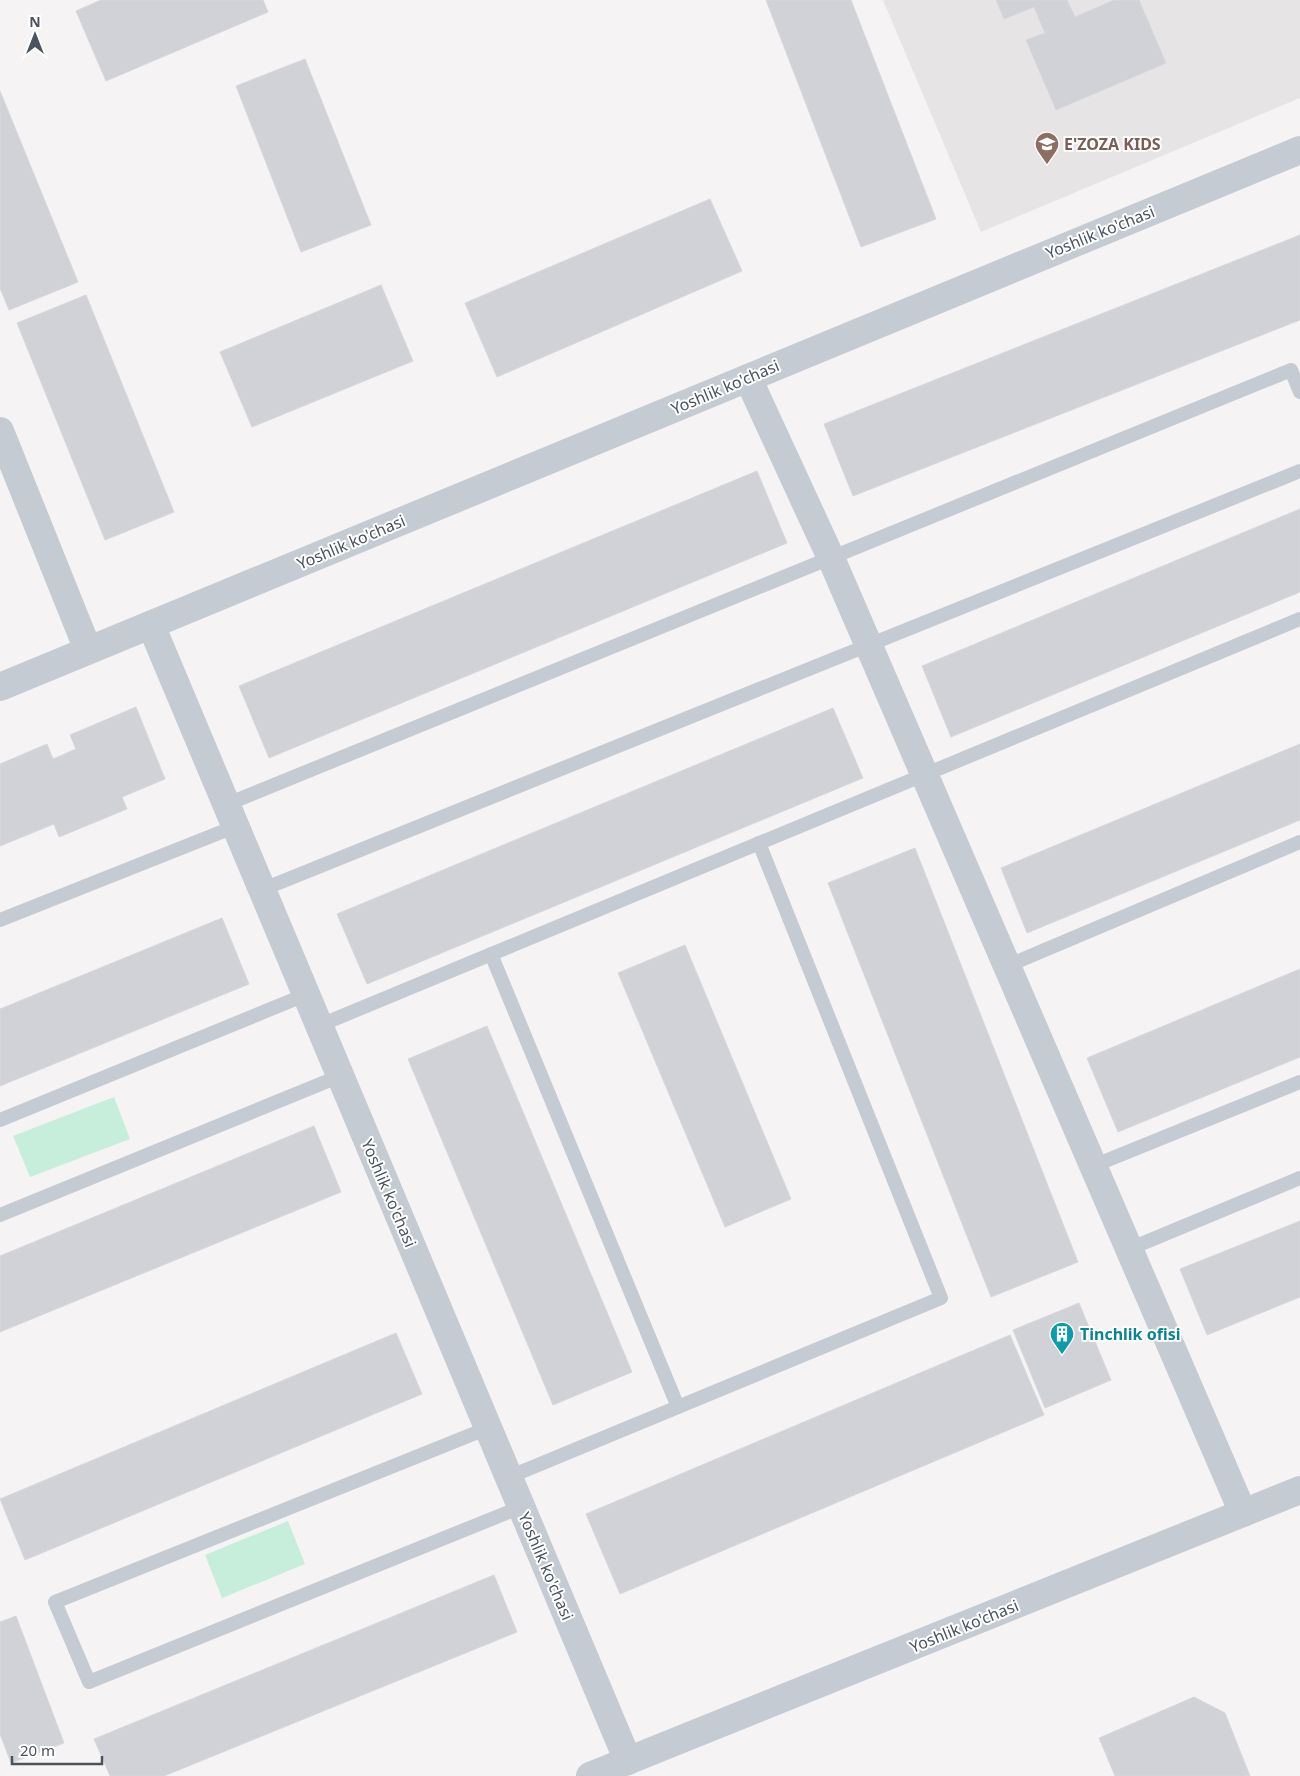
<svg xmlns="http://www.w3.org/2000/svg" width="1300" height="1776" font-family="'Noto Sans',sans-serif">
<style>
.education{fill:#e6e4e4}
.green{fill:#c6eeda}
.building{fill:#d0d2d7;stroke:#d7d8dd}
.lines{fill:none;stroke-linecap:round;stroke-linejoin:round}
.service{stroke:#c5cbd3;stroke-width:14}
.minor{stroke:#c5cbd3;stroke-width:28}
.labels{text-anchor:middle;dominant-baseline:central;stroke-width:4;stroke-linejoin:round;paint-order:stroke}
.education-label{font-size:16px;font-weight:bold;fill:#785e54;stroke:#fff;text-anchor:start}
.street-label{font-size:16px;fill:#4b535f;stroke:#fff}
.culture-label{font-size:16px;font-weight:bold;fill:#0d838f;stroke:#fff;text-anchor:start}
</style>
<rect width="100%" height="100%" fill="#f5f3f3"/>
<!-- education -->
<path class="education" d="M883,0H1300V98L981,232Z"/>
<!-- green -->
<g class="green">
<path d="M114,1097L130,1139L30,1177L13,1136Z"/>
<path d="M288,1521L305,1564L222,1598L205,1555Z"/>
</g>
<!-- building -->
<g class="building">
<path d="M101,0H263L268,12L106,81L76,11Z"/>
<path d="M766,0H851L936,219L861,247Z"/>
<path d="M996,0H1067L1075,17L1114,0H1139L1166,63L1056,110L1026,40L1045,33L1034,7L1004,19Z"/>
<path d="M305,59L371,225L301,252L236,86Z"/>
<path d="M0,91L78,282L9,310L0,288Z"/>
<path d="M710,199L742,271L497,377L465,303Z"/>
<path d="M1300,235V320L853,496L824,424Z"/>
<path d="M381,285L413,361L252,427L220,352Z"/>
<path d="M86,295L174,512L105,540L17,323Z"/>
<path d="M757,471L787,543L269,758L239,686Z"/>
<path d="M1300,509V592L951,737L922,666Z"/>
<path d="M136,707L165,779L122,797L127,809L59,837L54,824L0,846V764L47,744L53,759L76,749L70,735Z"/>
<path d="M833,708L863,778L367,984L337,914Z"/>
<path d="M1300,744V820L1027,933L1001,868Z"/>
<path d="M915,848L1078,1262L991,1297L828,883Z"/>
<path d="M222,918L249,984L0,1086V1009Z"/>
<path d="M685,945L791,1199L725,1227L618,973Z"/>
<path d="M1300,969V1057L1118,1132L1087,1058Z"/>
<path d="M487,1026L632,1372L553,1405L408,1059Z"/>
<path d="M314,1126L341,1192L0,1332V1256Z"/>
<path d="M1300,1221V1297L1207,1335L1180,1269Z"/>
<path d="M1079,1303L1111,1380L1045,1408L1013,1330Z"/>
<path d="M396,1333L422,1394L25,1560L0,1499Z"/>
<path d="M1010,1335L1044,1415L620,1594L586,1514Z"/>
<path d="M494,1575L517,1632L164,1776H110L94,1739Z"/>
<path d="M16,1616L64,1743L11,1763L0,1734V1622Z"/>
<path d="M1194,1697L1225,1713L1250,1776H1115L1099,1738Z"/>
</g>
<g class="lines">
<!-- service -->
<g class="service">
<path d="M225,805L1291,370L1300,392"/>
<path d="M261,890L1300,471"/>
<path d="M0,920L234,827"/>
<path d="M491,954L678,1407"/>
<path d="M1007,966L1300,842"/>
<path d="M318,1026L1300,619"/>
<path d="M0,1120L305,995"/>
<path d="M1093,1166L1300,1082"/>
<path d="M0,1215L340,1076"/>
<path d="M1129,1249L1300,1178"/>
<path d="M488,1428L55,1602L89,1682L521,1507"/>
<path d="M509,1477L941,1298L759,843"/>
</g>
<!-- minor -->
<g class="minor">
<path d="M748,378L831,558L1243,1513"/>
<path d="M0,431L88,650"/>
<path d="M151,625L628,1761"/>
<path d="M0,687L1300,150"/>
<path d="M590,1776L1300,1490"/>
</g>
</g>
<!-- icons -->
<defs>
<symbol id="school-pin" viewBox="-11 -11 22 30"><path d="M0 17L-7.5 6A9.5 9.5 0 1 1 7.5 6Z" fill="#8d6e63" stroke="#fff"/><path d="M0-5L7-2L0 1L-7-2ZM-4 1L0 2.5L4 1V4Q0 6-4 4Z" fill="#fff"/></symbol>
<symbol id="building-pin" viewBox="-11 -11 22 30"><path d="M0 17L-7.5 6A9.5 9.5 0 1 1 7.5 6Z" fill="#0f9aa8" stroke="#fff"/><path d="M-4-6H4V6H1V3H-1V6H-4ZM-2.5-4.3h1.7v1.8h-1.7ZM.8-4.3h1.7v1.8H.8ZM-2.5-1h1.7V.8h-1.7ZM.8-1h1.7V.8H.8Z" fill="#fff"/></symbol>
</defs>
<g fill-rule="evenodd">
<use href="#school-pin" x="1033" y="130" width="28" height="38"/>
<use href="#building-pin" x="1048" y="1320" width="28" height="38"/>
</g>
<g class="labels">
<!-- education labels -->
<g class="education-label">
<text x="1064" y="144">E'ZOZA KIDS</text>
</g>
<!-- street labels -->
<g class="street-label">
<text transform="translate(1100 232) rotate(-22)">Yoshlik ko'chasi</text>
<text transform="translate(725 387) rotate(-23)">Yoshlik ko'chasi</text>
<text transform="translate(351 542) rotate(-23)">Yoshlik ko'chasi</text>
<text transform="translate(389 1193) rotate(67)">Yoshlik ko'chasi</text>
<text transform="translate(546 1566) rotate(67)">Yoshlik ko'chasi</text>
<text transform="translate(964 1626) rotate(-22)">Yoshlik ko'chasi</text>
</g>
<!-- culture labels -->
<g class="culture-label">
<text x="1080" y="1334">Tinchlik ofisi</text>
</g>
</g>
<!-- north arrow -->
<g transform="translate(35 35)" stroke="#ffffff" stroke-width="4" paint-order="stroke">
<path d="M0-4L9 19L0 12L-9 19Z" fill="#4b535f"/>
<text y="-8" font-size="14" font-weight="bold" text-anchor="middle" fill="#4b535f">N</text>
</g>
<!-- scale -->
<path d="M12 1756v8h90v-8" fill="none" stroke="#4b535f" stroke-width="2.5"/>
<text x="20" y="1756" font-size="15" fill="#4b535f" stroke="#ffffff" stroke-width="4" paint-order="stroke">20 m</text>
</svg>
